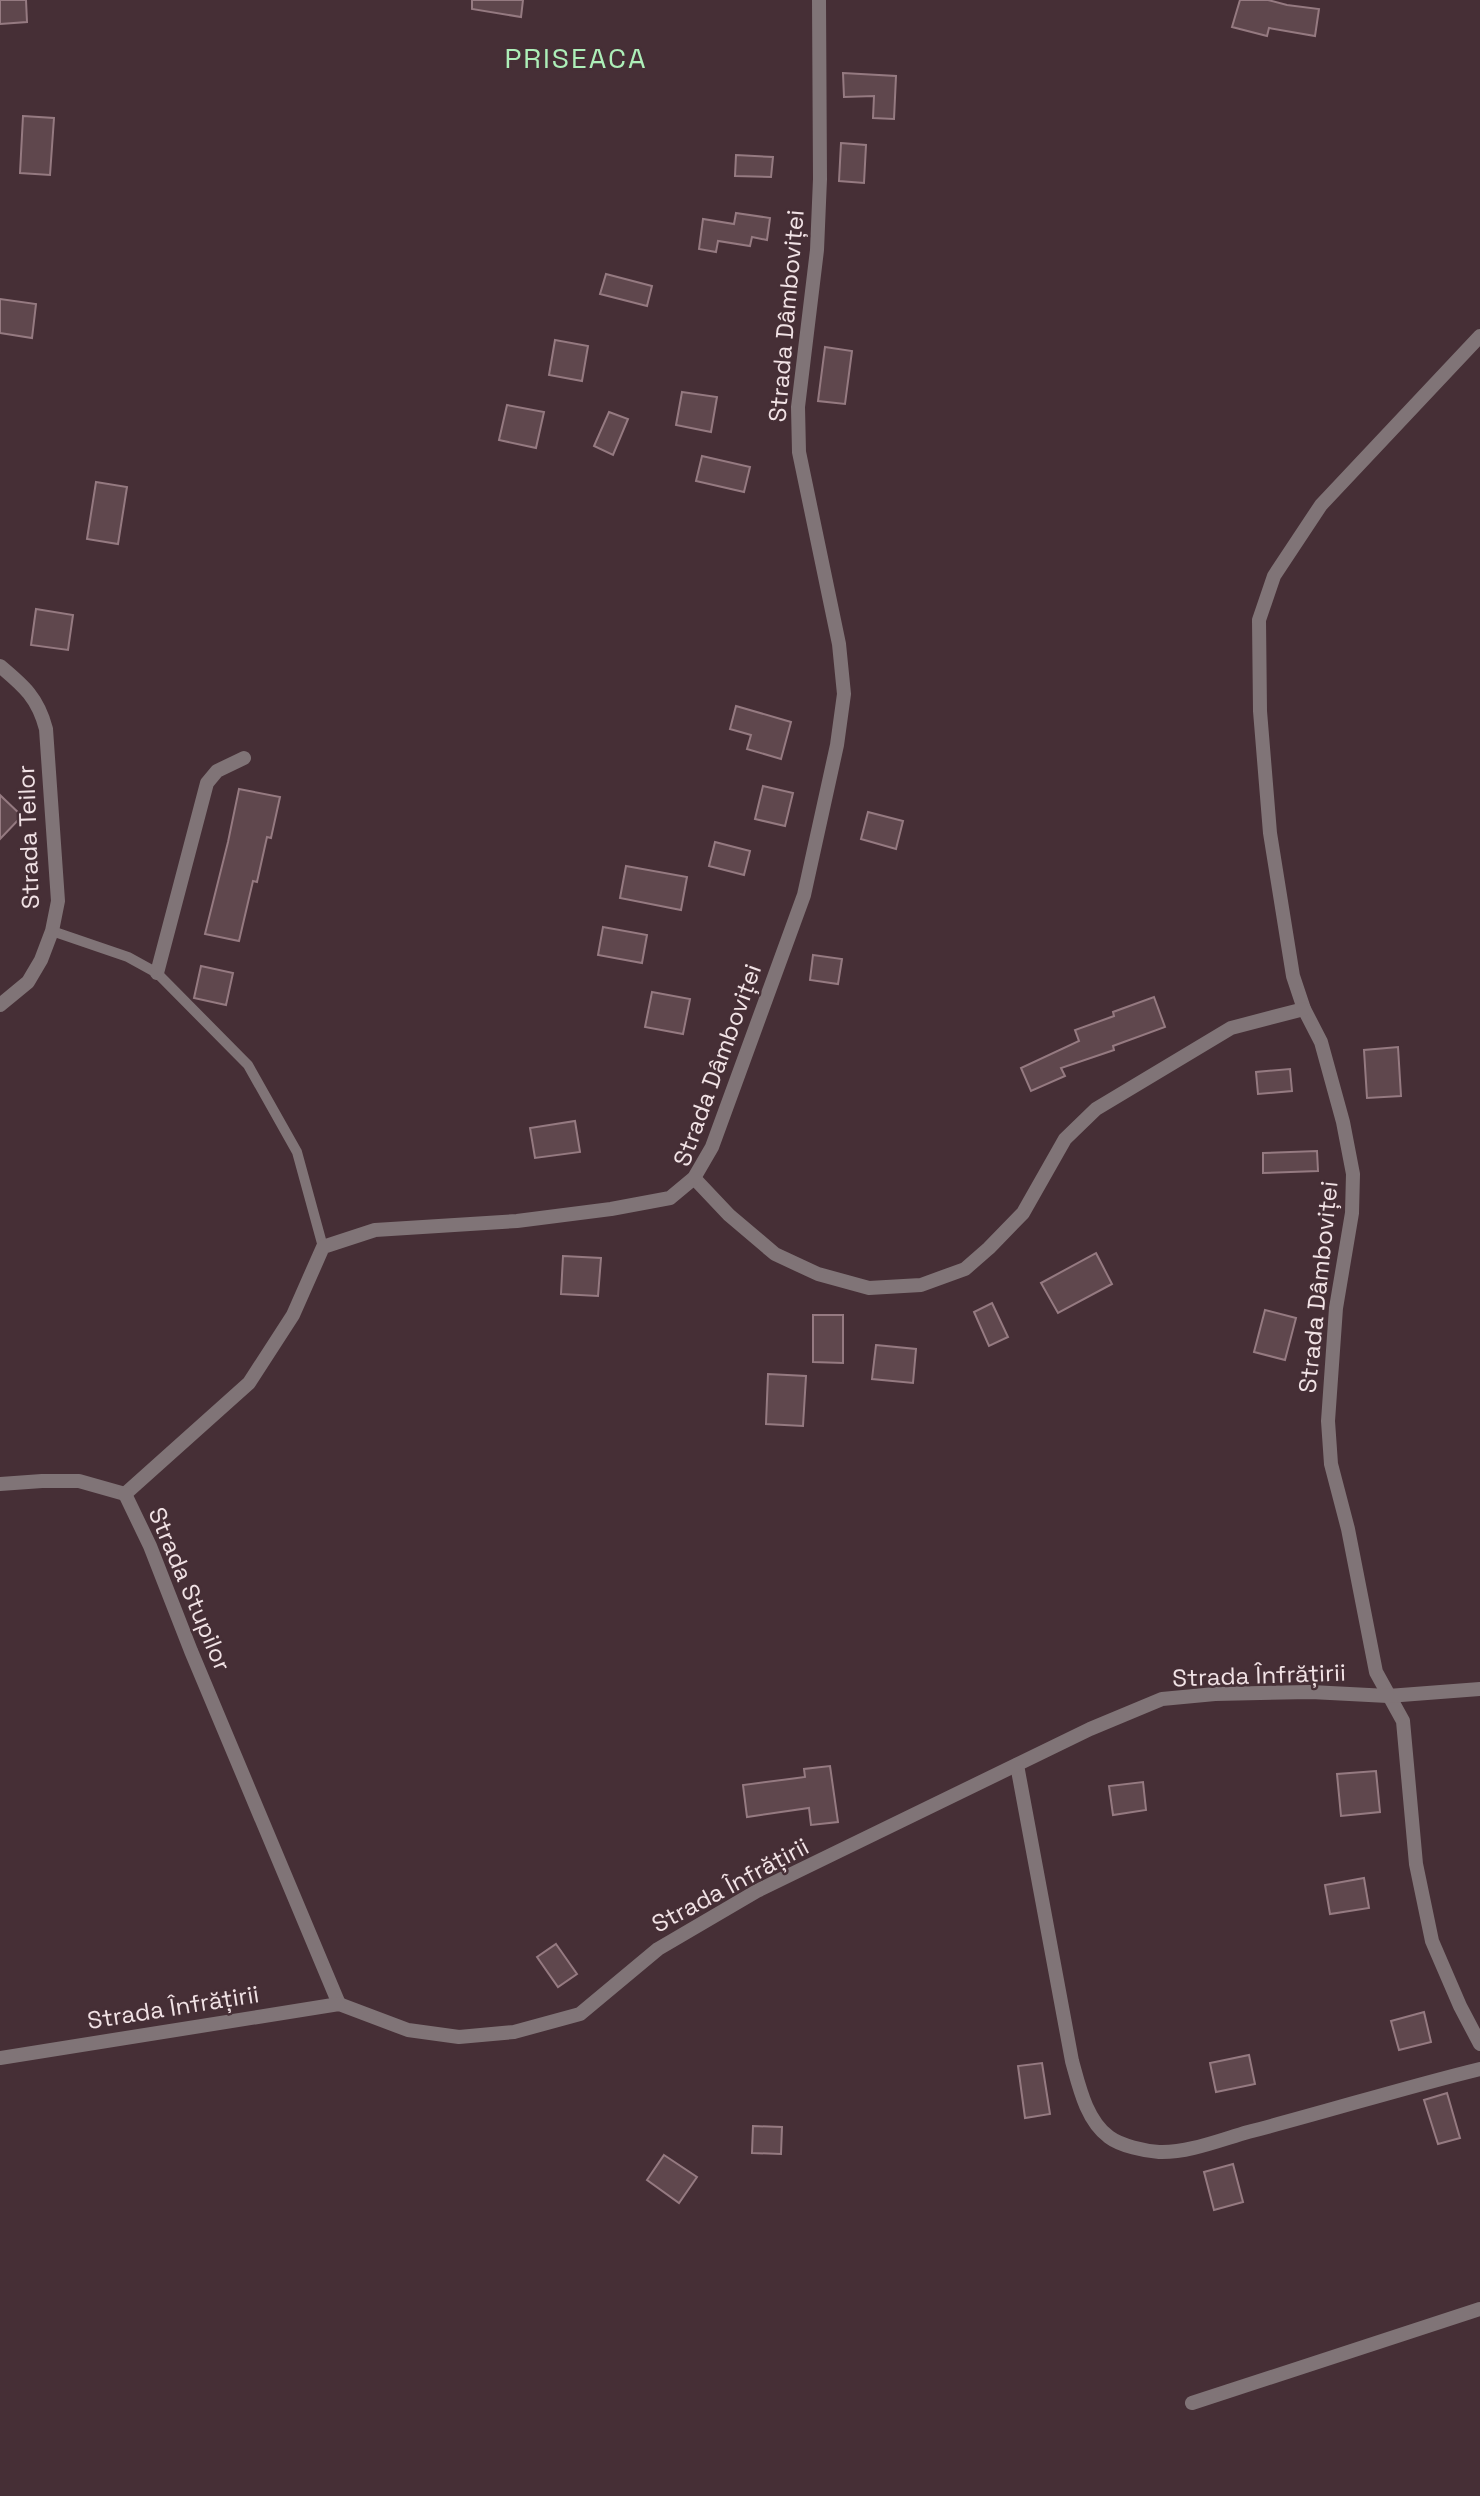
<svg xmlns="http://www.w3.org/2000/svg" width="1480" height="2496" font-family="'Space Grotesk',sans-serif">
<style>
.building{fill:#5f474d;stroke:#957a81;stroke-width:2}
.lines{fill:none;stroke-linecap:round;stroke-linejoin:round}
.lane{stroke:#807477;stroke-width:10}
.street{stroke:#807477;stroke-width:14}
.labels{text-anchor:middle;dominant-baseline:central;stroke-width:5;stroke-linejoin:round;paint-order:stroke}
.street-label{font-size:24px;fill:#f1e2e5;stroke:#462f36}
.quarter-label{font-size:28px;letter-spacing:2px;fill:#adefb8;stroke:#462f36}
</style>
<rect width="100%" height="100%" fill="#462f36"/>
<!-- building -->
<g class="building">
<path d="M0,0H26L27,22L0,24Z"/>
<path d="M472,0H523L521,17L472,9Z"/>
<path d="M1240,0H1268L1287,5L1319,9L1315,36L1269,28L1267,36L1232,27Z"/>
<path d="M843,73L896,76L894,119L873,118L874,96L844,97Z"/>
<path d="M23,116L54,118L50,175L20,173Z"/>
<path d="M841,143L866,145L864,183L839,181Z"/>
<path d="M736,155L773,157L771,177L735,176Z"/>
<path d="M736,213L770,218L767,240L752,237L750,246L718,241L716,252L699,249L703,219L734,224Z"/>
<path d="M606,274L652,286L647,306L600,294Z"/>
<path d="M0,299L36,304L32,338L0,333Z"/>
<path d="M555,340L588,346L582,381L549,375Z"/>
<path d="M825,347L852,351L845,404L818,401Z"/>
<path d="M682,392L717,397L711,432L676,425Z"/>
<path d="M507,405L544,412L536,448L499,440Z"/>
<path d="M609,412L628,419L613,455L594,446Z"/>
<path d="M702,456L750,467L744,492L696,481Z"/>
<path d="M96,482L127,487L118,544L87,539Z"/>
<path d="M36,609L73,615L68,650L31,645Z"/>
<path d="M736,706L791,722L781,759L747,749L751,735L730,729Z"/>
<path d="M763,786L793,793L785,826L755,819Z"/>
<path d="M239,789L280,797L271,838L267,837L257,882L253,881L239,941L205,934L228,842Z"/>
<path d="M0,795L22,816L0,839Z"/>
<path d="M868,812L903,821L896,849L861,839Z"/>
<path d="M715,842L750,851L744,875L709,866Z"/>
<path d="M626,866L687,877L681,910L620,898Z"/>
<path d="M603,927L647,935L642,963L598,955Z"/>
<path d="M813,955L842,959L838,984L810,980Z"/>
<path d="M201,966L233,973L226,1005L194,998Z"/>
<path d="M652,992L690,999L683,1034L645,1027Z"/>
<path d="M1154,997L1165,1027L1113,1046L1114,1050L1061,1068L1065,1076L1031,1091L1021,1068L1079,1041L1075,1030L1114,1016L1113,1012Z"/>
<path d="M1398,1047L1401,1096L1367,1098L1364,1050Z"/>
<path d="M1290,1069L1292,1091L1258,1094L1256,1072Z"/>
<path d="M575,1121L580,1152L535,1158L530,1128Z"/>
<path d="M1317,1151L1318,1171L1263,1173V1153Z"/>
<path d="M1096,1253L1112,1284L1058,1313L1041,1283Z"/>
<path d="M563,1256L601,1258L598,1296L561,1294Z"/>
<path d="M992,1303L1008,1337L989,1346L974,1312Z"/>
<path d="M1265,1310L1296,1318L1285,1360L1254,1352Z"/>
<path d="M813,1315H843V1363L813,1362Z"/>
<path d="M876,1345L916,1349L913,1383L872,1379Z"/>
<path d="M768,1374L806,1376L803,1426L766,1424Z"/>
<path d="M830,1766L838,1822L811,1825L809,1808L747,1817L743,1785L805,1777L804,1769Z"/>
<path d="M1376,1771L1380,1812L1341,1816L1337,1774Z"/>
<path d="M1143,1782L1146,1810L1113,1815L1109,1786Z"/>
<path d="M1364,1878L1369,1908L1330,1914L1325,1885Z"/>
<path d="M556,1944L577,1974L558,1987L537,1957Z"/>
<path d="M1424,2012L1431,2042L1399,2050L1391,2021Z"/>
<path d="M1249,2055L1255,2084L1216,2092L1210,2063Z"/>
<path d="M1042,2063L1050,2114L1025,2118L1018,2066Z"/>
<path d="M1447,2093L1460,2138L1438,2144L1424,2100Z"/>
<path d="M753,2126L782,2127L781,2154L752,2153Z"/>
<path d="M664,2155L697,2177L679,2203L647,2180Z"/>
<path d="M1233,2164L1243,2202L1214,2210L1204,2172Z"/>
</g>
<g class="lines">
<!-- lane -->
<path class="lane" d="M52,931L128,957L157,973L248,1065L297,1152L323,1247"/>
<!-- street -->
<g class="street">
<path d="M1480,336L1321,505L1274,576L1259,620L1260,711L1270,833L1293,976L1304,1009L1321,1042L1343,1122L1353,1174L1352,1213L1336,1308L1328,1421L1331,1464L1348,1529L1376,1672L1403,1721L1416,1864L1432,1941L1460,2006L1480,2044"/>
<path d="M0,666C24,686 38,698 46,729L58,901L52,931L41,960L28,982L0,1005"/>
<path d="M157,973L207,783L217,771L244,758"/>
<path d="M694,1178L729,1215L775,1254L818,1274L869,1288L921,1285L965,1269L989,1248L1023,1213L1065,1139L1096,1109L1231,1028L1304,1009"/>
<path d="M0,1484L42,1481H79L125,1494"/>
<path d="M125,1494L249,1383L293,1315L323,1247L375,1230L517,1221L611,1209L670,1198L694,1178L712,1147L804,895L837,745L844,694L839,644L799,452L798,407L817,250L820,179L819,0"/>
<path d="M125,1494L150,1546L191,1651L339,2004"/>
<path d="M1017,1765L1072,2061C1079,2086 1086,2120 1109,2137C1121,2146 1145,2151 1159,2152C1188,2153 1220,2140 1248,2132C1326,2112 1402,2088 1480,2069"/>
<path d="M0,2058L339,2004L408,2030L459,2037L514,2032L580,2014L658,1949L757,1891L1090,1729L1162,1699L1215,1694L1311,1692L1388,1696L1480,1689"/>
<path d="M1192,2403L1480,2309"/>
</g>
</g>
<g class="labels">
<!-- street labels -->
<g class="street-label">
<text transform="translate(786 316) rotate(-85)">Strada Dâmboviței</text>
<text transform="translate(28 837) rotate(-92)">Strada Teilor</text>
<text transform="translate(717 1065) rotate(-70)">Strada Dâmboviței</text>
<text transform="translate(1318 1287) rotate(-84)">Strada Dâmboviței</text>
<text transform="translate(190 1589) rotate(67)">Strada Stupilor</text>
<text transform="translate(1259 1675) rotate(-2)">Strada Înfrățirii</text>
<text transform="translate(730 1885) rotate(-28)">Strada Înfrățirii</text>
<text transform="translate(173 2007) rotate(-9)">Strada Înfrățirii</text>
</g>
<!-- quarter labels -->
<g class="quarter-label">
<text x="576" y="58">PRISEACA</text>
</g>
</g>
</svg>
